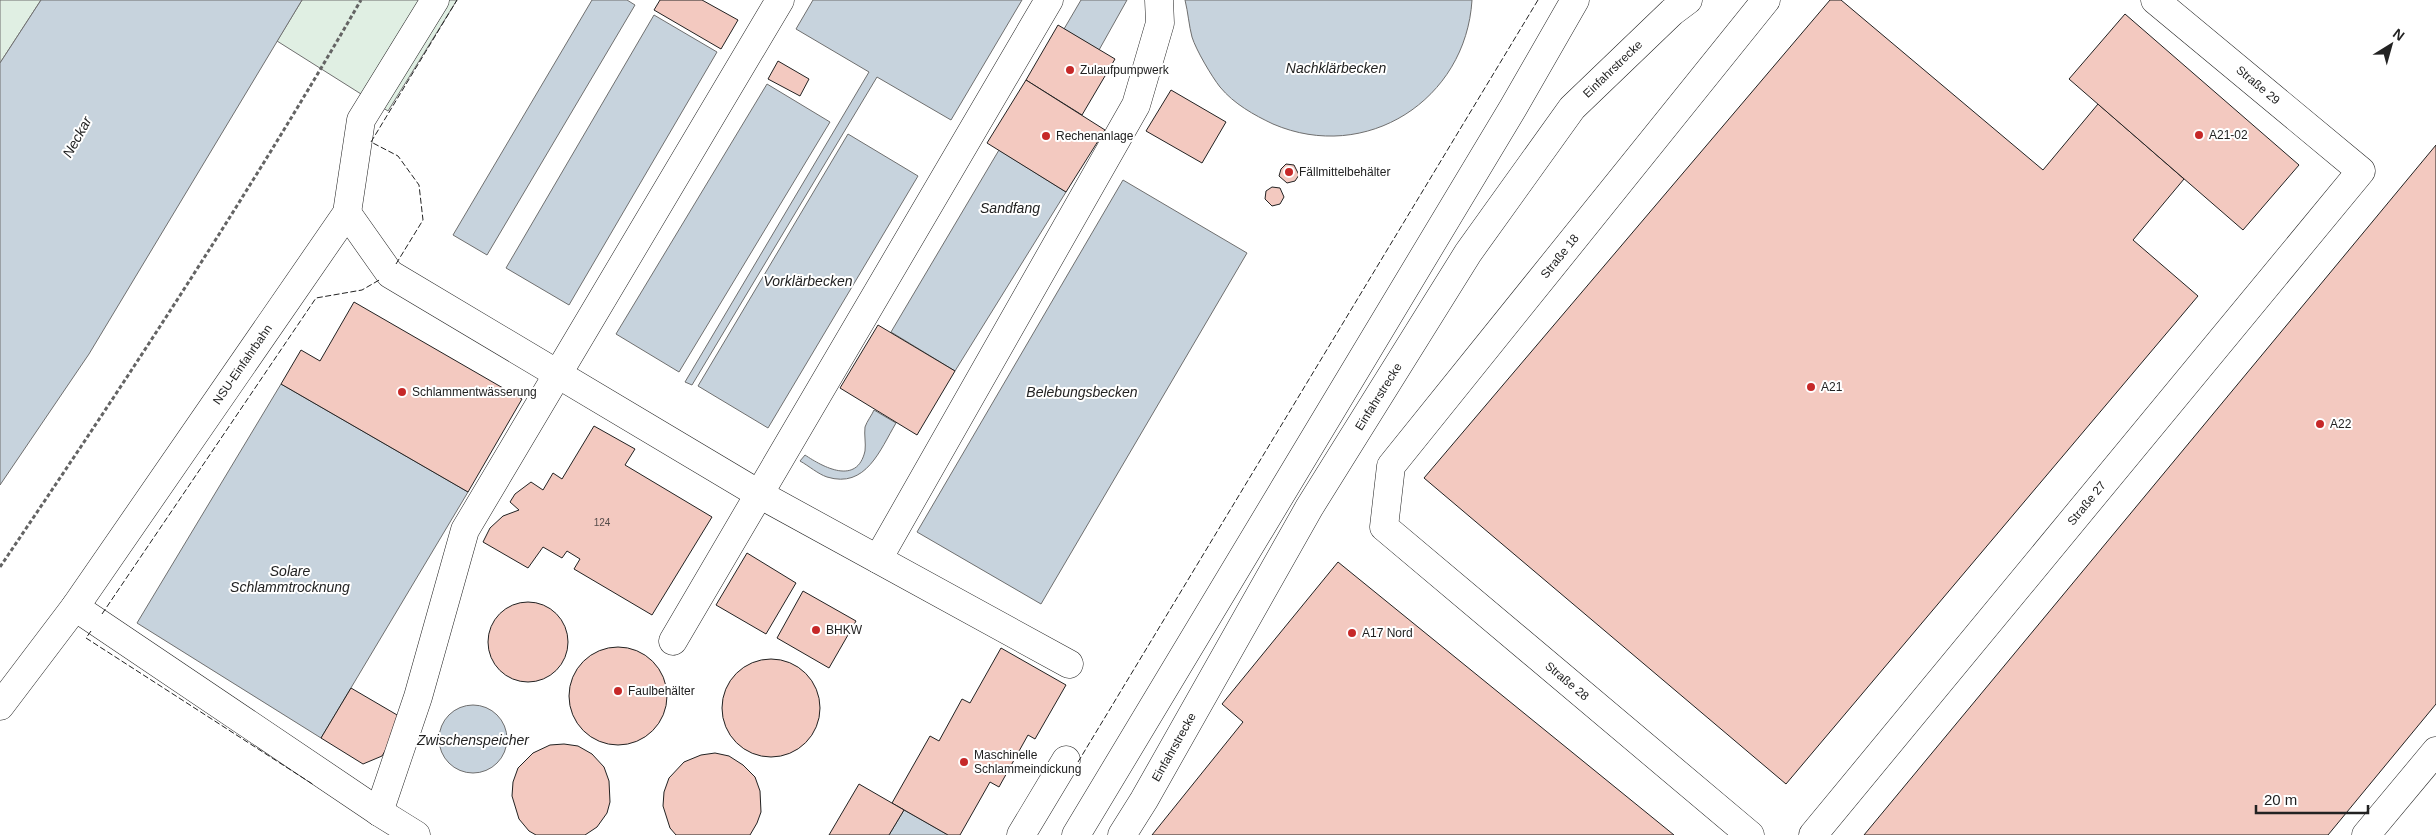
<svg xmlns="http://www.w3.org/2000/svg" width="2436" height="835" font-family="Helvetica,sans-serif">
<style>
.green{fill:#e0efe3;stroke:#6f6f6f}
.water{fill:#c7d3dd;stroke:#6f6f6f}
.building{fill:#f3c9c0;stroke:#222}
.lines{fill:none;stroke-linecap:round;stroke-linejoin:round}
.minor-casing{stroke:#222;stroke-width:29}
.path{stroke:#646464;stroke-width:3;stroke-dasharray:4 2.5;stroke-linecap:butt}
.minor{stroke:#fff;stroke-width:28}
.fence{stroke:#222;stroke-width:1;stroke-dasharray:6 2.5;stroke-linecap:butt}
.poi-dot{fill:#c62828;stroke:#fff;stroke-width:2}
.labels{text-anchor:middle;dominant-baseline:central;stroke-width:4;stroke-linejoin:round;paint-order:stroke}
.number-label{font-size:10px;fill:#564c4a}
.street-label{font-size:12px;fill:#222;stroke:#fff}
.poi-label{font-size:12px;fill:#222;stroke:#fff;text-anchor:start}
.water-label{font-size:14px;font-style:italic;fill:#222;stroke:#fff}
</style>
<rect width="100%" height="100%" fill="#fff"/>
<!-- green -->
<g class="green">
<path d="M0,0H41L0,63Z"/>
<path d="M302,0H457L388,111L277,41Z"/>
</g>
<!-- water -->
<g class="water">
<path d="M41,0H302L89,354L0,485V63Z"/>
<path d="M592,0H627L635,5L487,255L453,235Z"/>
<path d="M813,0H1022L951,120L877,77L692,385L685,382L869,72L796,29Z"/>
<path d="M1081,0H1127L1099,50L1064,29Z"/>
<path d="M1185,0H1472C1466,100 1366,164 1273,124C1254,115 1234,104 1220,87C1212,77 1196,50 1192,37C1189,26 1188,12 1185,0Z"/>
<path d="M654,15L717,52L569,305L506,268Z"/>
<path d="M767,84L830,122L679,372L616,334Z"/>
<path d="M848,134L918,176L768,428L698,386Z"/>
<path d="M999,150L1066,192L955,371L891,332Z"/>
<path d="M1123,180L1247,253L1041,604L917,532Z"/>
<path d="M281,384L468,492L321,738L137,623Z"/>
<path d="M874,410L896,423C880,450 866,489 827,477C818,474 809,466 800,461L805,455C823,467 857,486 865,451C866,443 864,435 865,427C867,421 872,415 874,410Z"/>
<circle cx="473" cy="739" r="34"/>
<path d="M904,810L948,835H889Z"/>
</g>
<!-- building -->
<g class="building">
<path d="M660,0H702L738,20L721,49L654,10Z"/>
<path d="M1830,0H1841L2043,170L2098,104L2184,179L2133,240L2198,296L1786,784L1424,478Z"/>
<path d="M2125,14L2299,165L2243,230L2069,79Z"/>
<path d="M1058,25L1115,59L1082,115L1026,80Z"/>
<path d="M778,61L809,79L800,96L768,79Z"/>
<path d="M1026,80L1105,130L1066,192L987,143Z"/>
<path d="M1171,90L1226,122L1202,163L1146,131Z"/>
<path d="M2436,145V704L2328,835H1864Z"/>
<path d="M1286,164L1294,165L1299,175L1295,181L1287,183L1279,176L1281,169Z"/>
<path d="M1272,187L1280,188L1284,197L1280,204L1272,206L1265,199L1266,191Z"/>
<path d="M354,302L522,399L468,492L281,384L301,350L320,361Z"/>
<path d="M878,325L955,371L917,435L840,388Z"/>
<path d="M594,426L635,449L625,465L712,517L652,615L574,569L580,559L567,551L562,558L543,547L528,568L483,542L490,528L503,516L519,510L510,502L515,494L531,482L543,490L553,473L562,479Z"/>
<path d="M747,553L796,583L766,634L716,605Z"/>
<path d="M1338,562L1674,835H1152L1243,722L1222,704Z"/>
<path d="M803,591L856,621L829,668L777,638Z"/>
<circle cx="528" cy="642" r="40"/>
<circle cx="618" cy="696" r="49"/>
<path d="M1001,648L1066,685L1035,739L1028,735L999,787L990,782L960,835H948L892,803L930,736L939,741L962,699L970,703Z"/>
<circle cx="771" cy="708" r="49"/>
<path d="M351,688L404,719L382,756L363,764L321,738Z"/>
<path d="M564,744L578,746L592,754L604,767L609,781L610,802L607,813L597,827L585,835H536L529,831L519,819L512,796L513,782L518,768L533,753L550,745Z"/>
<path d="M715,753L729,756L743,765L755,777L760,791L761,812L757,823L750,835H676L670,828L663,806L664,792L669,778L684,762L701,755Z"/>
<path d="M859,784L904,810L889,835H829Z"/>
</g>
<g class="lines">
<defs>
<g id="minor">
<path d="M347,213L390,274L759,494L1069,664"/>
<path d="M878,559L1136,105L1160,23L1159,0"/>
<path d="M75,607L379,812L416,835"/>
<path d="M673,641L1049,0"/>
<path id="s1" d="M0,706L75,607L347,213L361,120L435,0"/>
<path d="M379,812L418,697L465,530L780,0"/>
<path d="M1021,835L1066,760"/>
<path d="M1076,835L1513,108L1575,0"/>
<path id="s2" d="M1122,835L1144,800L1309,508L1468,253L1572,108L1672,12L1688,0"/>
<path id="s3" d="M1750,835L1384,527L1391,466L1766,0"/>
<path id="s4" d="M1813,835L2361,171L2155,0"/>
<path d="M2366,835L2436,751"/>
</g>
</defs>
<!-- minor casing -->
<use href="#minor" class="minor-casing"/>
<!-- path -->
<path class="path" d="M0,567C126,381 249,194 361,0"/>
<!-- minor -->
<use href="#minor" class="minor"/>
<!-- fence -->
<g class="fence">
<path d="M396,264L423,220L419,185L398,156L371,142L457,0"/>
<path d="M102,614L316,298L362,290L381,279"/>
<path d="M91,631L86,638L314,785"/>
<path d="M1078,762L1538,0"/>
</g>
</g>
<!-- markers -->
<g class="poi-dot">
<circle cx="1070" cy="70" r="5"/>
<circle cx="2199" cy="135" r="5"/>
<circle cx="1046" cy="136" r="5"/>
<circle cx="1289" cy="172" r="5"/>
<circle cx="1811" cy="387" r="5"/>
<circle cx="402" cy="392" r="5"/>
<circle cx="2320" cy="424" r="5"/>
<circle cx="816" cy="630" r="5"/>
<circle cx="1352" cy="633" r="5"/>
<circle cx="618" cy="691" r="5"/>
<circle cx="964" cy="762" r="5"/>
</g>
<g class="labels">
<!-- number labels -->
<g class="number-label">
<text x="602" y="522">124</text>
</g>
<!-- street labels -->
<g class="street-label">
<text stroke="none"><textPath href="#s2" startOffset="912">Einfahrstrecke</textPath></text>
<text transform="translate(2258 85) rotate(40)">Straße 29</text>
<text stroke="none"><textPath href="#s3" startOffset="809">Straße 18</textPath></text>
<text stroke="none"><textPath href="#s1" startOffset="419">NSU-Einfahrbahn</textPath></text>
<text stroke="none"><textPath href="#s2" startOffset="508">Einfahrstrecke</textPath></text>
<text stroke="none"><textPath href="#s4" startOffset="430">Straße 27</textPath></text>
<text transform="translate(1567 681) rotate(40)">Straße 28</text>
<text stroke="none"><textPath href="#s2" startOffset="102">Einfahrstrecke</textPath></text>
</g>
<!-- poi labels -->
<g class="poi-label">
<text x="1080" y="70">Zulaufpumpwerk</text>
<text x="2209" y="135">A21-02</text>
<text x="1056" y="136">Rechenanlage</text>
<text x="1299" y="172">Fällmittelbehälter</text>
<text x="1821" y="387">A21</text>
<text x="412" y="392">Schlammentwässerung</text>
<text x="2330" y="424">A22</text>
<text x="826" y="630">BHKW</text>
<text x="1362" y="633">A17 Nord</text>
<text x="628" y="691">Faulbehälter</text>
<text x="974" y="755">Maschinelle<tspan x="974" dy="14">Schlammeindickung</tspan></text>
</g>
<!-- water labels -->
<g class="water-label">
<text x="1336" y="68">Nachklärbecken</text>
<text transform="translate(77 137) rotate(-61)">Neckar</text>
<text x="1010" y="208">Sandfang</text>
<text x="808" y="281">Vorklärbecken</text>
<text x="1082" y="392">Belebungsbecken</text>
<text x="290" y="571">Solare<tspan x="290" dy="16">Schlammtrocknung</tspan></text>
<text x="473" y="740">Zwischenspeicher</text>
</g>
</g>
<!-- north arrow -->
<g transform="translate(2391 45) rotate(37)" stroke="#ffffff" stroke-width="4" paint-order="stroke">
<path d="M0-4L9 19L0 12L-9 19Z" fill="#222222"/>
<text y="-8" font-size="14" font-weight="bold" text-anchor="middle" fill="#222222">N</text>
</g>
<!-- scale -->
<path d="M2256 805v8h112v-8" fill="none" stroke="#222222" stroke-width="2.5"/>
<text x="2264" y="805" font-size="15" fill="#222222" stroke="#ffffff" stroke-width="4" paint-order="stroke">20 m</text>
</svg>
